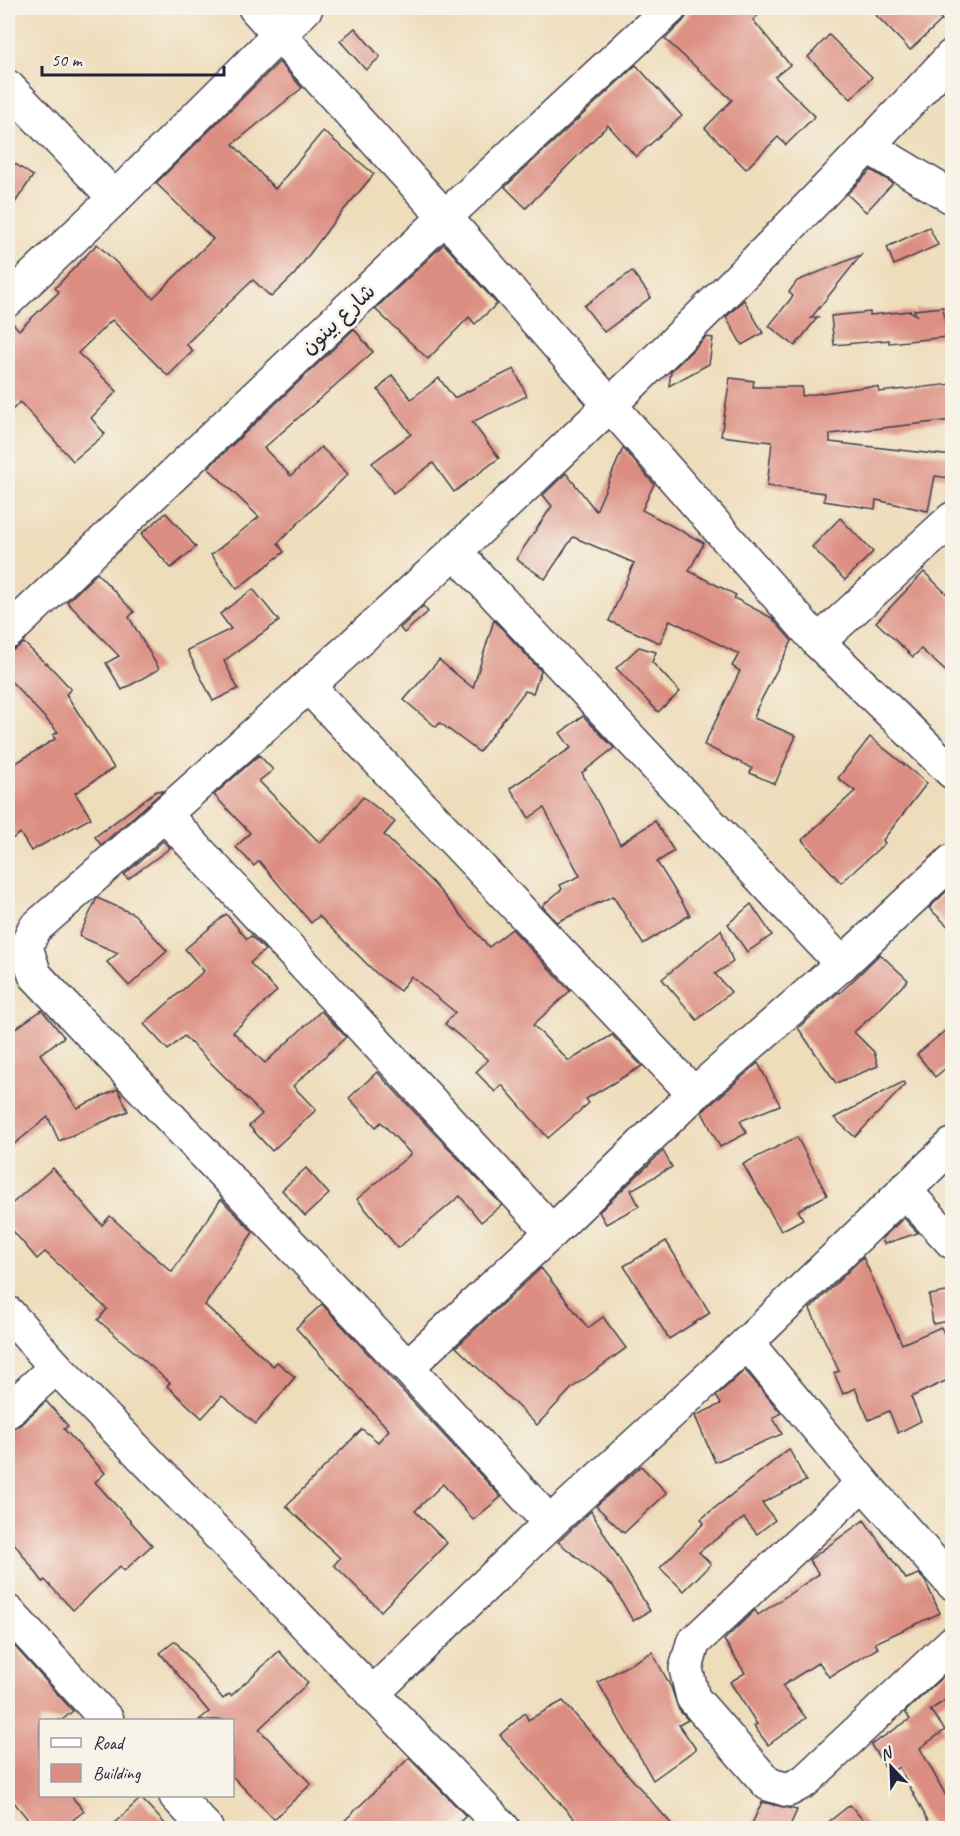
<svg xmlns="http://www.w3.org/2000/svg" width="960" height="1836" font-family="Caveat,'Playpen Sans Arabic',sans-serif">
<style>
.building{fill:#dc8d81}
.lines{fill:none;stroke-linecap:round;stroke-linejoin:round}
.minor-casing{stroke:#413e4e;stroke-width:36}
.minor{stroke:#fff;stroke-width:33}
.labels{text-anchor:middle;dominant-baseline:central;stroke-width:6;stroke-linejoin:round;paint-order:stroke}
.street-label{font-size:21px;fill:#22223b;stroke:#f7f3e8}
</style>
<rect width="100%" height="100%" fill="#f7f3e8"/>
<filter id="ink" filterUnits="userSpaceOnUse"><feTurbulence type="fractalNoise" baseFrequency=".0167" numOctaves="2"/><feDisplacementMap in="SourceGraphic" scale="12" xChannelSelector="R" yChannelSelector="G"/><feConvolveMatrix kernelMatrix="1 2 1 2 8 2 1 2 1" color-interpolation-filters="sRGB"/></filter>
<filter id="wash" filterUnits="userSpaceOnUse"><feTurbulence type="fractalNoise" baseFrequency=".008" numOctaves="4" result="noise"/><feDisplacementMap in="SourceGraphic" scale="24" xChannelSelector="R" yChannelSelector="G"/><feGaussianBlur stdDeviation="1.35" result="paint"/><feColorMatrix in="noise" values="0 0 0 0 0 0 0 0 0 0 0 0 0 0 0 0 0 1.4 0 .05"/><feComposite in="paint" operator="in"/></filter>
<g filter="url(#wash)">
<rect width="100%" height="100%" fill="#edb"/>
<g id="blocks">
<!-- building -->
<g class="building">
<path d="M688,8H765L753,20L790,65L775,77L815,116L786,145L778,137L746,169L705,128L732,100L665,39L683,21L688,14Z"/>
<path d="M869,8H930L942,20L910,50Z"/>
<path d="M355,28L380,57L366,70L340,41Z"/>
<path d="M829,35L872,77L851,99L808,57Z"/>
<path d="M279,62L302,88L233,144L275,189L323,131L374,174L332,224L294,275L271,297L253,280L186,344L193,351L168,376L112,320L78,353L117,391L91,418L105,434L73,461L20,402L8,414V318L19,330L59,292L55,288L97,244L153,298L213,239L156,183Z"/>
<path d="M636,65L682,116L636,157L608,125L526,208L505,187Z"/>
<path d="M8,159L33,176L8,213Z"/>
<path d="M871,170L893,183L866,212L847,194Z"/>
<path d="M929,227L938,245L894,265L887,247Z"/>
<path d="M444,244L497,304L475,324L469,317L428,359L375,309Z"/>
<path d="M861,255L811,318L818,317L795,346L769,326L793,296L789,292L797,281Z"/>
<path d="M632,271L651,297L604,332L584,306Z"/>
<path d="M744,300L763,333L742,345L726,317Z"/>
<path d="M943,307L947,337L889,343V340L834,345L831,316L870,312V315L910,311L916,315L914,310Z"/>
<path d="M354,329L373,352L264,448L291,476L321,447L348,474L278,543L284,552L237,589L211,555L259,517L208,468Z"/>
<path d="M706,337L713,338L709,364L669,386L671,371Z"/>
<path d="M514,369L527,396L472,422L499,458L454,492L433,463L393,493L372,463L411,434L378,390L392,375L411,399L439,378L454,398Z"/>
<path d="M730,378L754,381L753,387H802V396L864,387H878L879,392L952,384V420L830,434V442L952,456L950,478L935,476L928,511L876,500L875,509L824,501L825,493L767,486L772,442L721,436Z"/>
<path d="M623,448L654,484L642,510L704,543L689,571L736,595L734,598L772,618L792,641L756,710H757L754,718L796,736L775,784L750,773L752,768L704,745L740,671L732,666L739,654L670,620L660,643L609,621L634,563L573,537L545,579L516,559L552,506L543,495L566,473L596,511Z"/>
<path d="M166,513L196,547L171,568L141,534Z"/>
<path d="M840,518L873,552L845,580L812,547Z"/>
<path d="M924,572L952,599V677L921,649L913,657L876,622Z"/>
<path d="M97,573L134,612L129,617L159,669L122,690L106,663L119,656L67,602Z"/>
<path d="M253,589L279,621L224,661L238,689L213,701L187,650L231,629L220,614Z"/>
<path d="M423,606L428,612L404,633L400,628Z"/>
<path d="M494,620L541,671L533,693L525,691L479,752L440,723L436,727L404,700L439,660L473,688Z"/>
<path d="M24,643L46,664L47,663L71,689L66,694L114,768L75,793L91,818L31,851L20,833L8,842V768L55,739L53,735L58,732L8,678V650H13Z"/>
<path d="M639,647L656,652L652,662L680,692L658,712L616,668Z"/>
<path d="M583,716L614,748L582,773L620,844L655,821L674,851L657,862L690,915L643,944L613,896L557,922L542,906L562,889L560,885L580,876L544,808L529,818L510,788L571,748L560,733Z"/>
<path d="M870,737L927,783L883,840L885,843L841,883L802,840L855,791L838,778Z"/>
<path d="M259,755L273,770L259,781L320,843L338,827L363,797L395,822L384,835L433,883L489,947L512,929L570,991L533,1025L569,1061L612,1035L642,1066L586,1099L589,1103L548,1138L502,1085L495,1092L476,1072L488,1060L445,1024L455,1012L411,976L400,991L377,974L319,916L311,923L259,861L254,866L236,847L250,833L214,795Z"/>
<path d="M156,791H163L101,845L95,837Z"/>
<path d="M163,841L170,848L128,879L124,875Z"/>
<path d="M952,886V930L929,908Z"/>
<path d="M97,898L134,914L167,951L129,986L107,962L118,953L79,936Z"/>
<path d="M751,904L772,935L747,952L728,924Z"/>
<path d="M226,914L247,939L251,936L265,950L250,963L277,991L233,1032L265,1063L321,1011L346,1037L293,1086L316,1110L272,1151L249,1126L262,1114L184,1036L168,1050L144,1024L204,971L185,949Z"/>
<path d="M721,930L733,962L715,974L731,992L697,1020L662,979Z"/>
<path d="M880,954L908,980L878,1011L854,1032L874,1052L878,1066L836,1083L798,1028L839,992L840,993Z"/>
<path d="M42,1010L64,1037L40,1054L77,1108L118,1089L128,1111L59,1141L48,1117L8,1149V1034Z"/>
<path d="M952,1025V1063L935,1077L917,1054Z"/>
<path d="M758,1063L780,1105L740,1121L747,1133L720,1147L702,1112Z"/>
<path d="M377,1072L502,1205L481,1222L460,1196L398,1248L357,1199L411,1154L381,1122L376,1127L349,1098Z"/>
<path d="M903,1082L905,1085L855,1137L834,1118Z"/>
<path d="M797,1137L827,1195L798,1210L803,1219L781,1231L743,1164Z"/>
<path d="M663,1151L672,1167L631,1190L639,1206L606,1224L599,1212Z"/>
<path d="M53,1168L102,1225L110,1216L172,1272L221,1199L253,1232L205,1305L273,1366L277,1362L295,1377L256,1424L222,1396L202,1418L167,1386L170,1383L98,1320L107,1309L45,1252L37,1259L8,1225V1207Z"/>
<path d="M306,1168L329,1194L305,1216L282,1190Z"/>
<path d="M904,1218L918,1233L884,1244L882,1238Z"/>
<path d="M666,1241L710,1313L669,1339L624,1266Z"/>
<path d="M863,1257L902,1344L941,1327L952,1351V1378L911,1397L921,1421L898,1433L889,1411L869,1420L855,1388L843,1394L834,1373L839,1371L810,1309Z"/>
<path d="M541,1268L588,1328L603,1317L626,1348L572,1388L537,1425L456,1347Z"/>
<path d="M952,1291V1320L933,1324L929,1295Z"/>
<path d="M322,1304L501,1497L473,1520L443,1484L415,1511L447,1543L381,1611L334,1565L340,1558L286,1506L362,1429L378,1442L389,1430L296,1328Z"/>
<path d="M745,1370L781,1413L773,1418L782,1434L715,1462L695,1416L721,1404L716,1396Z"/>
<path d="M46,1401L68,1426L64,1429L105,1473L95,1482L152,1545L124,1571L120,1566L73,1610L45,1580L43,1582L8,1535V1429L20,1425Z"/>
<path d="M789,1449L806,1481L762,1503L775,1520L757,1534L744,1518L699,1552L711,1564L684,1591L660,1568L704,1523L701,1519Z"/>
<path d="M641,1466L667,1493L624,1533L596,1506Z"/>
<path d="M591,1511L650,1611L633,1621L613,1586L558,1542Z"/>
<path d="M864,1520L906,1579L919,1574L925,1581L940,1613L875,1643L878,1648L829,1677L819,1662L782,1686L806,1718L768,1745L754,1726L757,1724L730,1682L745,1673L724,1640L755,1610L758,1615L819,1574L809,1560Z"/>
<path d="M8,1639L73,1711L62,1720H40V1796H71L84,1811L63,1828H35L8,1795Z"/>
<path d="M175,1641L223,1699L229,1694L231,1696L279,1651L308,1683L259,1729L311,1784L274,1819L232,1776V1720H199L209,1712L160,1653Z"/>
<path d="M652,1652L671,1687L679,1710L688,1720L679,1725L696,1749L653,1780L598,1682Z"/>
<path d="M952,1668V1696L930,1710L945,1730L920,1748L952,1807V1828H932L899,1767L889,1773L871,1745L910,1719L905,1712Z"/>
<path d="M563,1701L675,1828H582L500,1735L525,1713L528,1720Z"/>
<path d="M409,1758L466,1816L453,1828H337Z"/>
<path d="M141,1798L169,1828H109Z"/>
<path d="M762,1802L797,1810L789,1828H750Z"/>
<path d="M850,1805L870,1828H821Z"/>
</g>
</g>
</g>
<g filter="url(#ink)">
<use href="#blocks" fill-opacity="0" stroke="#413e4e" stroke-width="1.5"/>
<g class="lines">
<defs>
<g id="minor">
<path d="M255,8L445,217L818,642L952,772"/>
<path d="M8,87L115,198"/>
<path d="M869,147L952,197"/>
<path d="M8,300L115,198L306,8"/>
<path d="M455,552L842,964"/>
<path d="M8,632L445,217L670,8"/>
<path d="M818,642L952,519"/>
<path d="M308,686L694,1094"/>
<path d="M165,815L552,1232"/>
<path d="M904,1190L952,1242"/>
<path d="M8,1313L56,1367L503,1828"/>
<path d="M747,1343L863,1483L952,1583"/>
<path d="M407,1367L552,1232L694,1094L842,964L952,861"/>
<path d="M8,1411L56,1367"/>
<path d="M863,1483L693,1643L686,1669L693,1698L768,1784L788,1790L805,1781L952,1643"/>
<path d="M550,1523L407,1367L35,975L26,947L34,929C352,651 666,367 952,56"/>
<path d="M8,1612L107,1720"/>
<path d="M372,1694L550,1523L747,1343L952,1145"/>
<path d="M176,1796L206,1828"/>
</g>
</defs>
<!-- minor casing -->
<use href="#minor" class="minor-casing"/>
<!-- minor -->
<use href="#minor" class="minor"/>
</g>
</g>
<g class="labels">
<!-- street labels -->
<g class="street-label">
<text transform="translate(338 319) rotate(-43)">شارع بينون</text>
</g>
</g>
<!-- margin -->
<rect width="960" height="1836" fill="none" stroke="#f7f3e8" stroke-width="30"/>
<!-- legend -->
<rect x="39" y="1719" width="195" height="78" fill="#f7f3e8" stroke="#a29fa3" stroke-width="1.5"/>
<rect x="51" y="1738" width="30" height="9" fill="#ffffff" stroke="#a29fa3" stroke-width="1.5"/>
<text x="93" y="1749" font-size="18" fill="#22223b">Road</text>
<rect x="51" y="1764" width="30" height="18" fill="#dc8d81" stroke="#a29fa3" stroke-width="1.5"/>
<text x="93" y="1779" font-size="18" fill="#22223b">Building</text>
<!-- north arrow -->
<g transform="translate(891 1767) rotate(337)" stroke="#f7f3e8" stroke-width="4.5" paint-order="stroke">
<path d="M0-4.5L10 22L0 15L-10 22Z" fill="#22223b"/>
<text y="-9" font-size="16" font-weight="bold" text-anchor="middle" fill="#22223b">N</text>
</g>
<!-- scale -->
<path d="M42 66v9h182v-9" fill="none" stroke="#22223b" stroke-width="3"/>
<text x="51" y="66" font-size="18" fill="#22223b" stroke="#f7f3e8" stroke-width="4.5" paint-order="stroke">50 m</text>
</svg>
